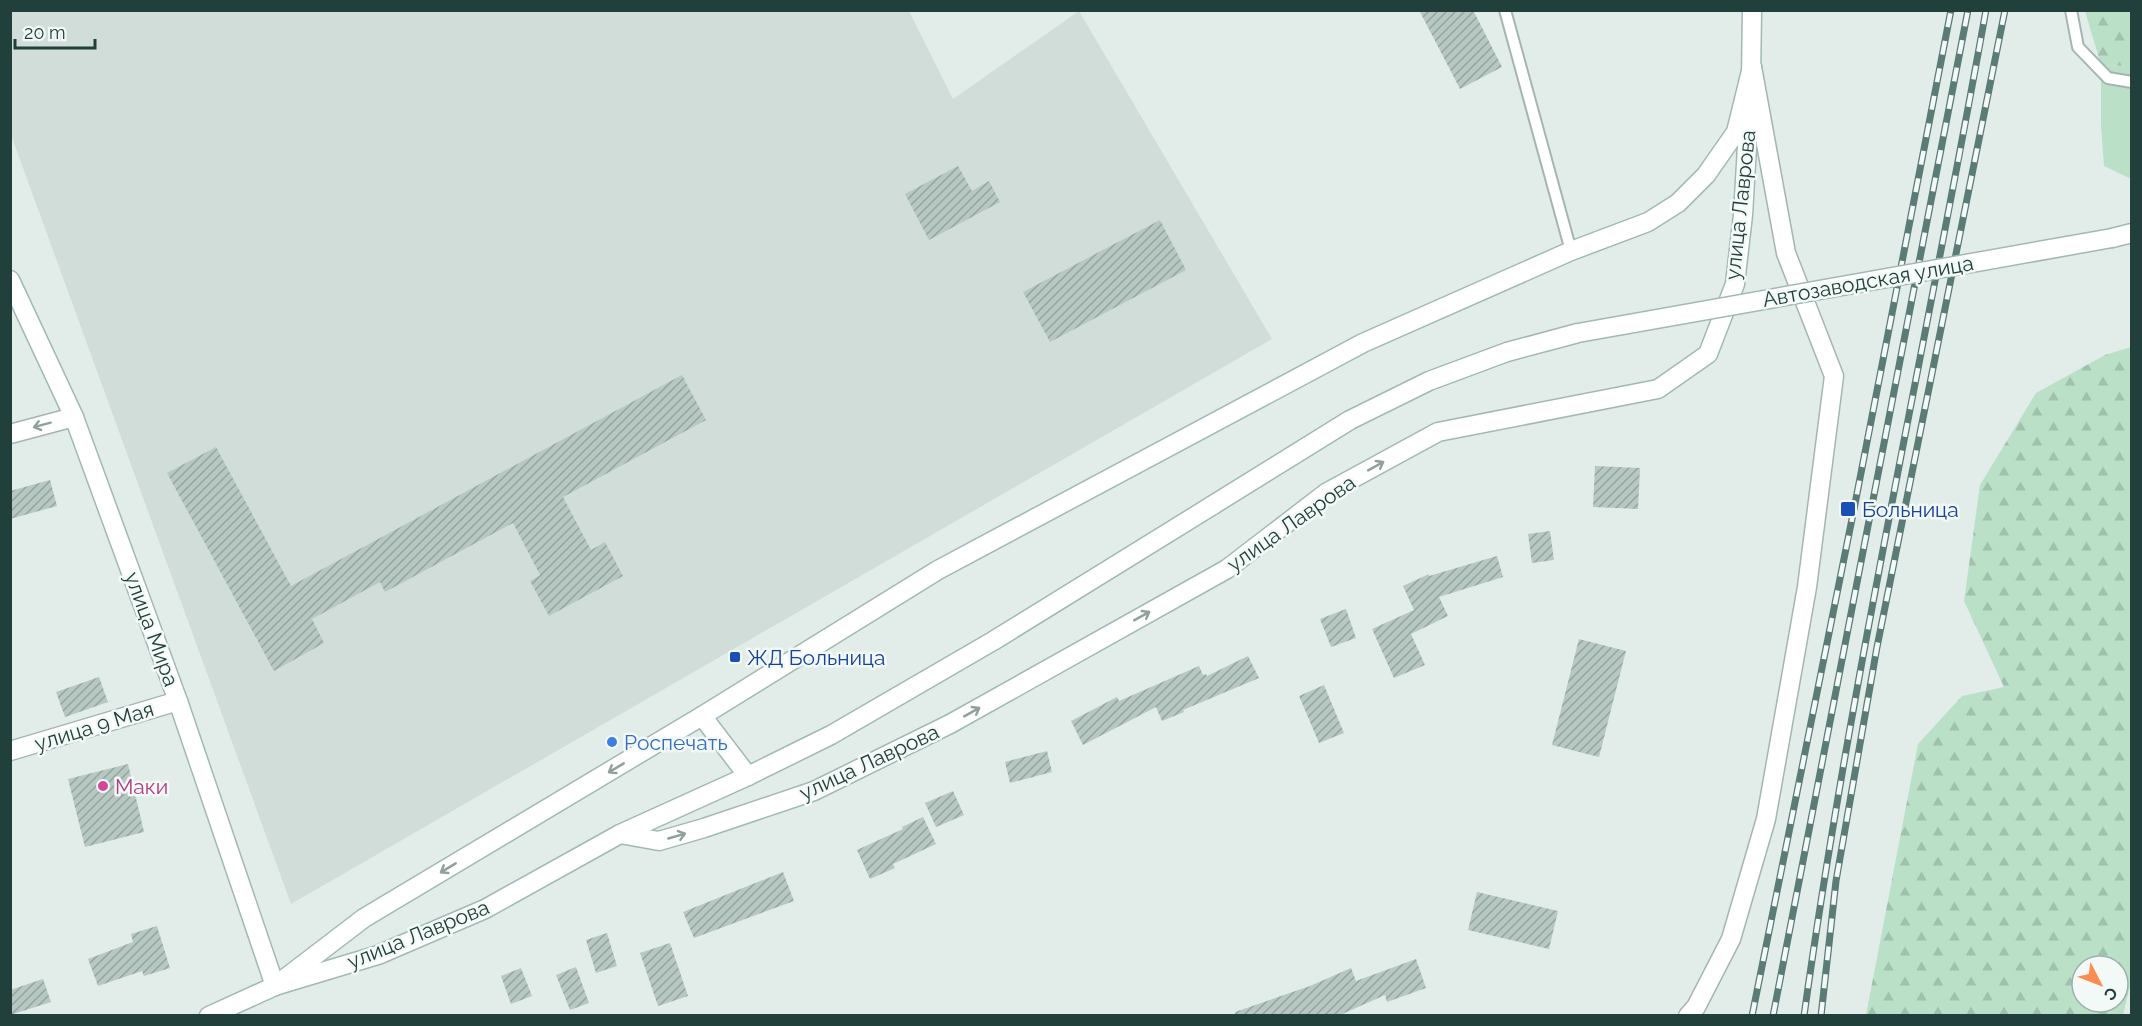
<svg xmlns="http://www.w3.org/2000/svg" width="2142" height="1026" font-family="Raleway,sans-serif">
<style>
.built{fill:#d0ddd9}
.grass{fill:#bae0c8}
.forest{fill:url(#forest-firs);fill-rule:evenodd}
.building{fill:url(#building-hatch)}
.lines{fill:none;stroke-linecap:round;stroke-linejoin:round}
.lane-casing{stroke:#a4b6b2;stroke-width:14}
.street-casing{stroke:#a4b6b2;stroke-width:21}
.secondary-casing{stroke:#a0bab3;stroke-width:21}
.lane{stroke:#fff;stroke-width:10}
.street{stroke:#fff;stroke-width:18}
.secondary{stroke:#fff;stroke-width:18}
.rail-casing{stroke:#5b7b76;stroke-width:7}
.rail{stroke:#f3f9f7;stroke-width:4.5;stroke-dasharray:14;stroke-linecap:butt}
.secondary-bridge-casing{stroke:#a0bab3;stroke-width:21;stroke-linecap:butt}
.secondary-bridge{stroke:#fff;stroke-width:18}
.oneway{stroke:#90a09d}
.transit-dot{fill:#1a4fb4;stroke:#f3f9f7;stroke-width:2}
.shop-dot{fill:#3f7fe0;stroke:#f3f9f7;stroke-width:2}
.hotel-dot{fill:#d1479c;stroke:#f3f9f7;stroke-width:2}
.labels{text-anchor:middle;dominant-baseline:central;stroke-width:5;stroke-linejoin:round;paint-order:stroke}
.street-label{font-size:21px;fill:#21403b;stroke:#f3f9f7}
.transit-label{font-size:21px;fill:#164399;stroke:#f3f9f7;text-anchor:start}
.shop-label{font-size:21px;fill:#366cbe;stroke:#f3f9f7;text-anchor:start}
.hotel-label{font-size:21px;fill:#b23c85;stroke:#f3f9f7;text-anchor:start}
</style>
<defs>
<pattern id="forest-firs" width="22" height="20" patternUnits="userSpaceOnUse" patternTransform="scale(1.5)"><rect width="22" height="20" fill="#bae0c8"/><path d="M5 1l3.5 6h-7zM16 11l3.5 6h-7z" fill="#a0c1ad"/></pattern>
<pattern id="building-hatch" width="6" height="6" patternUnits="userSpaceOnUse" patternTransform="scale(1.5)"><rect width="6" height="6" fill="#b7c8c3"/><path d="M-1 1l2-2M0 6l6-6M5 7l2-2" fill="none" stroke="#94a4a0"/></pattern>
</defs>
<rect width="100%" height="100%" fill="#e2edea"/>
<!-- built -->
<path class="built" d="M11,11H909L953,99L1079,11L1272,339L291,904L11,135Z"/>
<!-- grass -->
<path class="grass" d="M2101,65L2131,66V179L2104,166L2101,125Z"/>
<!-- forest -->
<g class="forest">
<path d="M2085,11H2131V66L2101,65Z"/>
<path d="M2131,347L2132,978L2123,1015H1866L1918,744L1962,696L2004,687L1964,601L1980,485L2036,393L2105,355ZM2082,966H2118V1002H2082Z"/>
</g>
<!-- building -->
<g class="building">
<path d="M1419,10H1473L1502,67L1460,89Z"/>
<path d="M958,166L972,191L989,181L1000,202L929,240L905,194Z"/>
<path d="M1160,220L1186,270L1050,342L1023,292Z"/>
<path d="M682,375L706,420L563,497L591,550L605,542L623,576L549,616L530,581L540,575L513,523L385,592L380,582L312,619L324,643L274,671L167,473L216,447L291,586Z"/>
<path d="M1595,466L1640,468L1638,509L1593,507Z"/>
<path d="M50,480L57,506L10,519V491Z"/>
<path d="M1550,531L1554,560L1532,563L1528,534Z"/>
<path d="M1497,556L1503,577L1439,597L1448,616L1411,634L1425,665L1394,678L1372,629L1414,610L1403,586L1429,574V576Z"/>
<path d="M1346,609L1356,638L1331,647L1320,619Z"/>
<path d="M1579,639L1626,651L1599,757L1552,745Z"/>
<path d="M1248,656L1259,678L1183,710L1184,712L1162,721L1156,707L1083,745L1071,721L1117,697L1119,701L1199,666L1203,675L1206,674L1207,676Z"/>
<path d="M99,677L108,702L65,717L56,692Z"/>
<path d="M1324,685L1344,733L1319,743L1299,696Z"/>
<path d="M1047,751L1052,772L1010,783L1005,762Z"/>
<path d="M128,764L144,832L85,847L68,779Z"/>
<path d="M953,791L964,815L936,827L925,803Z"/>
<path d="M923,817L936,844L893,864L895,868L870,879L857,850L903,829L902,827Z"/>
<path d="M783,872L794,901L694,938L683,912Z"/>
<path d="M1477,892L1558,911L1549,949L1468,930Z"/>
<path d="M157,926L170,968L144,976L142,971L98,986L88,959L133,942L131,934Z"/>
<path d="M607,933L617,966L596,973L586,940Z"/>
<path d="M670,943L688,996L658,1006L640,953Z"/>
<path d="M1416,959L1426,988L1387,1002L1385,995L1338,1016H1235V1012L1310,986L1351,968L1356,981Z"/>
<path d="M576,967L589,1003L570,1010L556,975Z"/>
<path d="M521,968L532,996L511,1004L501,976Z"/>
<path d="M43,979L51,1002L10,1015V990Z"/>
</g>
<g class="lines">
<defs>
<g id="lane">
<path d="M1505,10L1571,251"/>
<path d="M2071,10L2078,47L2108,78L2132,82"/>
</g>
<g id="street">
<path d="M10,434L74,417"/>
<path d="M10,751L178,701"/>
<path d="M1688,1016L1696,1007L1731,939L1766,819L1807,587L1834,376L1786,253L1752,67"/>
</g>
<g id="secondary">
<path d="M1751,79L1752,10"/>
<path d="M2112,238L2132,233"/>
<path d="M10,280L74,417L178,701L275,986"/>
<path d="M702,716L748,776"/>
<path d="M620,834L659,841L704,828L814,791L950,724L1227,569L1326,493L1438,432L1658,389L1708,354L1735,284L1743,215L1749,112"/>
<path d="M275,986L364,918L702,716L938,570L1363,343L1571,251L1648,222L1678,203L1706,175L1736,132L1752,67"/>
<path d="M209,1016L275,986L378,955L485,909L620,834L748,776L831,735L993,641L1213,505"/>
</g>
</defs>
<!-- lane casing -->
<use href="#lane" class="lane-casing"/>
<!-- street casing -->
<use href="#street" class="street-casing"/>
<!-- secondary casing -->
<use href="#secondary" class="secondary-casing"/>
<!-- lane -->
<use href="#lane" class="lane"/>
<!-- street -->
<use href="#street" class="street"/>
<!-- secondary -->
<use href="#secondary" class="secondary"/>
<defs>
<g id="rail">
<path d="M1752,1016L1854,509L1951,10"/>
<path d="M1773,1016L1968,10"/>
<path d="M1804,1016C1851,678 1926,346 1986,10"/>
<path d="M1821,1016L1836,881L1877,647L2005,10"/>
</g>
</defs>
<!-- rail casing -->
<use href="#rail" class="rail-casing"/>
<!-- rail -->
<use href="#rail" class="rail"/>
<defs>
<path id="secondary-bridge" d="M1213,505L1350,420L1429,381L1507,352L1578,333L2112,238"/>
</defs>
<!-- secondary-bridge casing -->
<use href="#secondary-bridge" class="secondary-bridge-casing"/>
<!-- secondary-bridge -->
<use href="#secondary-bridge" class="secondary-bridge"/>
</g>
<!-- one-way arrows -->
<defs><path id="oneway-shaft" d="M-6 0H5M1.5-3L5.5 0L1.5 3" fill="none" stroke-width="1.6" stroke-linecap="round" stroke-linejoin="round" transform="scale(1.5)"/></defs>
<g class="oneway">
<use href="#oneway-shaft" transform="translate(42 425) rotate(165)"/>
<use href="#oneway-shaft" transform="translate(1376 466) rotate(-29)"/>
<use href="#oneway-shaft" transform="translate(1142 616) rotate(-29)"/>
<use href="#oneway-shaft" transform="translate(972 712) rotate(-29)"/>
<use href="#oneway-shaft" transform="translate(616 768) rotate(149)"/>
<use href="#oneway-shaft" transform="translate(677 836) rotate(-16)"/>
<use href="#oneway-shaft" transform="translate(448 868) rotate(149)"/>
</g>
<!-- markers -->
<g class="transit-dot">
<rect x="1840" y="501" width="16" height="16" rx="3"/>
<rect x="729" y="651" width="12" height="12" rx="3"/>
</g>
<circle class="shop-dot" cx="612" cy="742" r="6"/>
<circle class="hotel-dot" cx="103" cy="786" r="6"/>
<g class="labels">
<!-- street labels -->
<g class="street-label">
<text transform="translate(1740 205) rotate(-84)">улица Лаврова</text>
<text transform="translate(1868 281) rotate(-10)">Автозаводская улица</text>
<text transform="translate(1291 523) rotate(-35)">улица Лаврова</text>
<text transform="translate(152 629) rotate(70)">улица Мира</text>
<text transform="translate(94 726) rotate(-17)">улица 9 Мая</text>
<text transform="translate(869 762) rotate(-25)">улица Лаврова</text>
<text transform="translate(418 934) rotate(-22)">улица Лаврова</text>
</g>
<!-- transit labels -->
<g class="transit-label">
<text x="1862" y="509">Больница</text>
<text x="747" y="657">ЖД Больница</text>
</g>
<!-- shop labels -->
<g class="shop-label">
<text x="624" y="742">Роспечать</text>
</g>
<!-- hotel labels -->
<g class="hotel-label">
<text x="115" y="786">Маки</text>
</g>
</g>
<!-- border -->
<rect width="2142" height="1026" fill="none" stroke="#21403b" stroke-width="24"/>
<!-- north arrow -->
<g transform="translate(2100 984) rotate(132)"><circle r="28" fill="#f3f9f7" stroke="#9fafac" stroke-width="1.5"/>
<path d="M0-4.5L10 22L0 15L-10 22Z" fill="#fb8d53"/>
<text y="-9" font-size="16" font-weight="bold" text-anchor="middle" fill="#21403b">С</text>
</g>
<!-- scale -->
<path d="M15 39v9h80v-9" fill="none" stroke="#21403b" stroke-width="3"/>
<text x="24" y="39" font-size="18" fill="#21403b" stroke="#f3f9f7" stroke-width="4.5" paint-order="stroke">20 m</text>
</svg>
